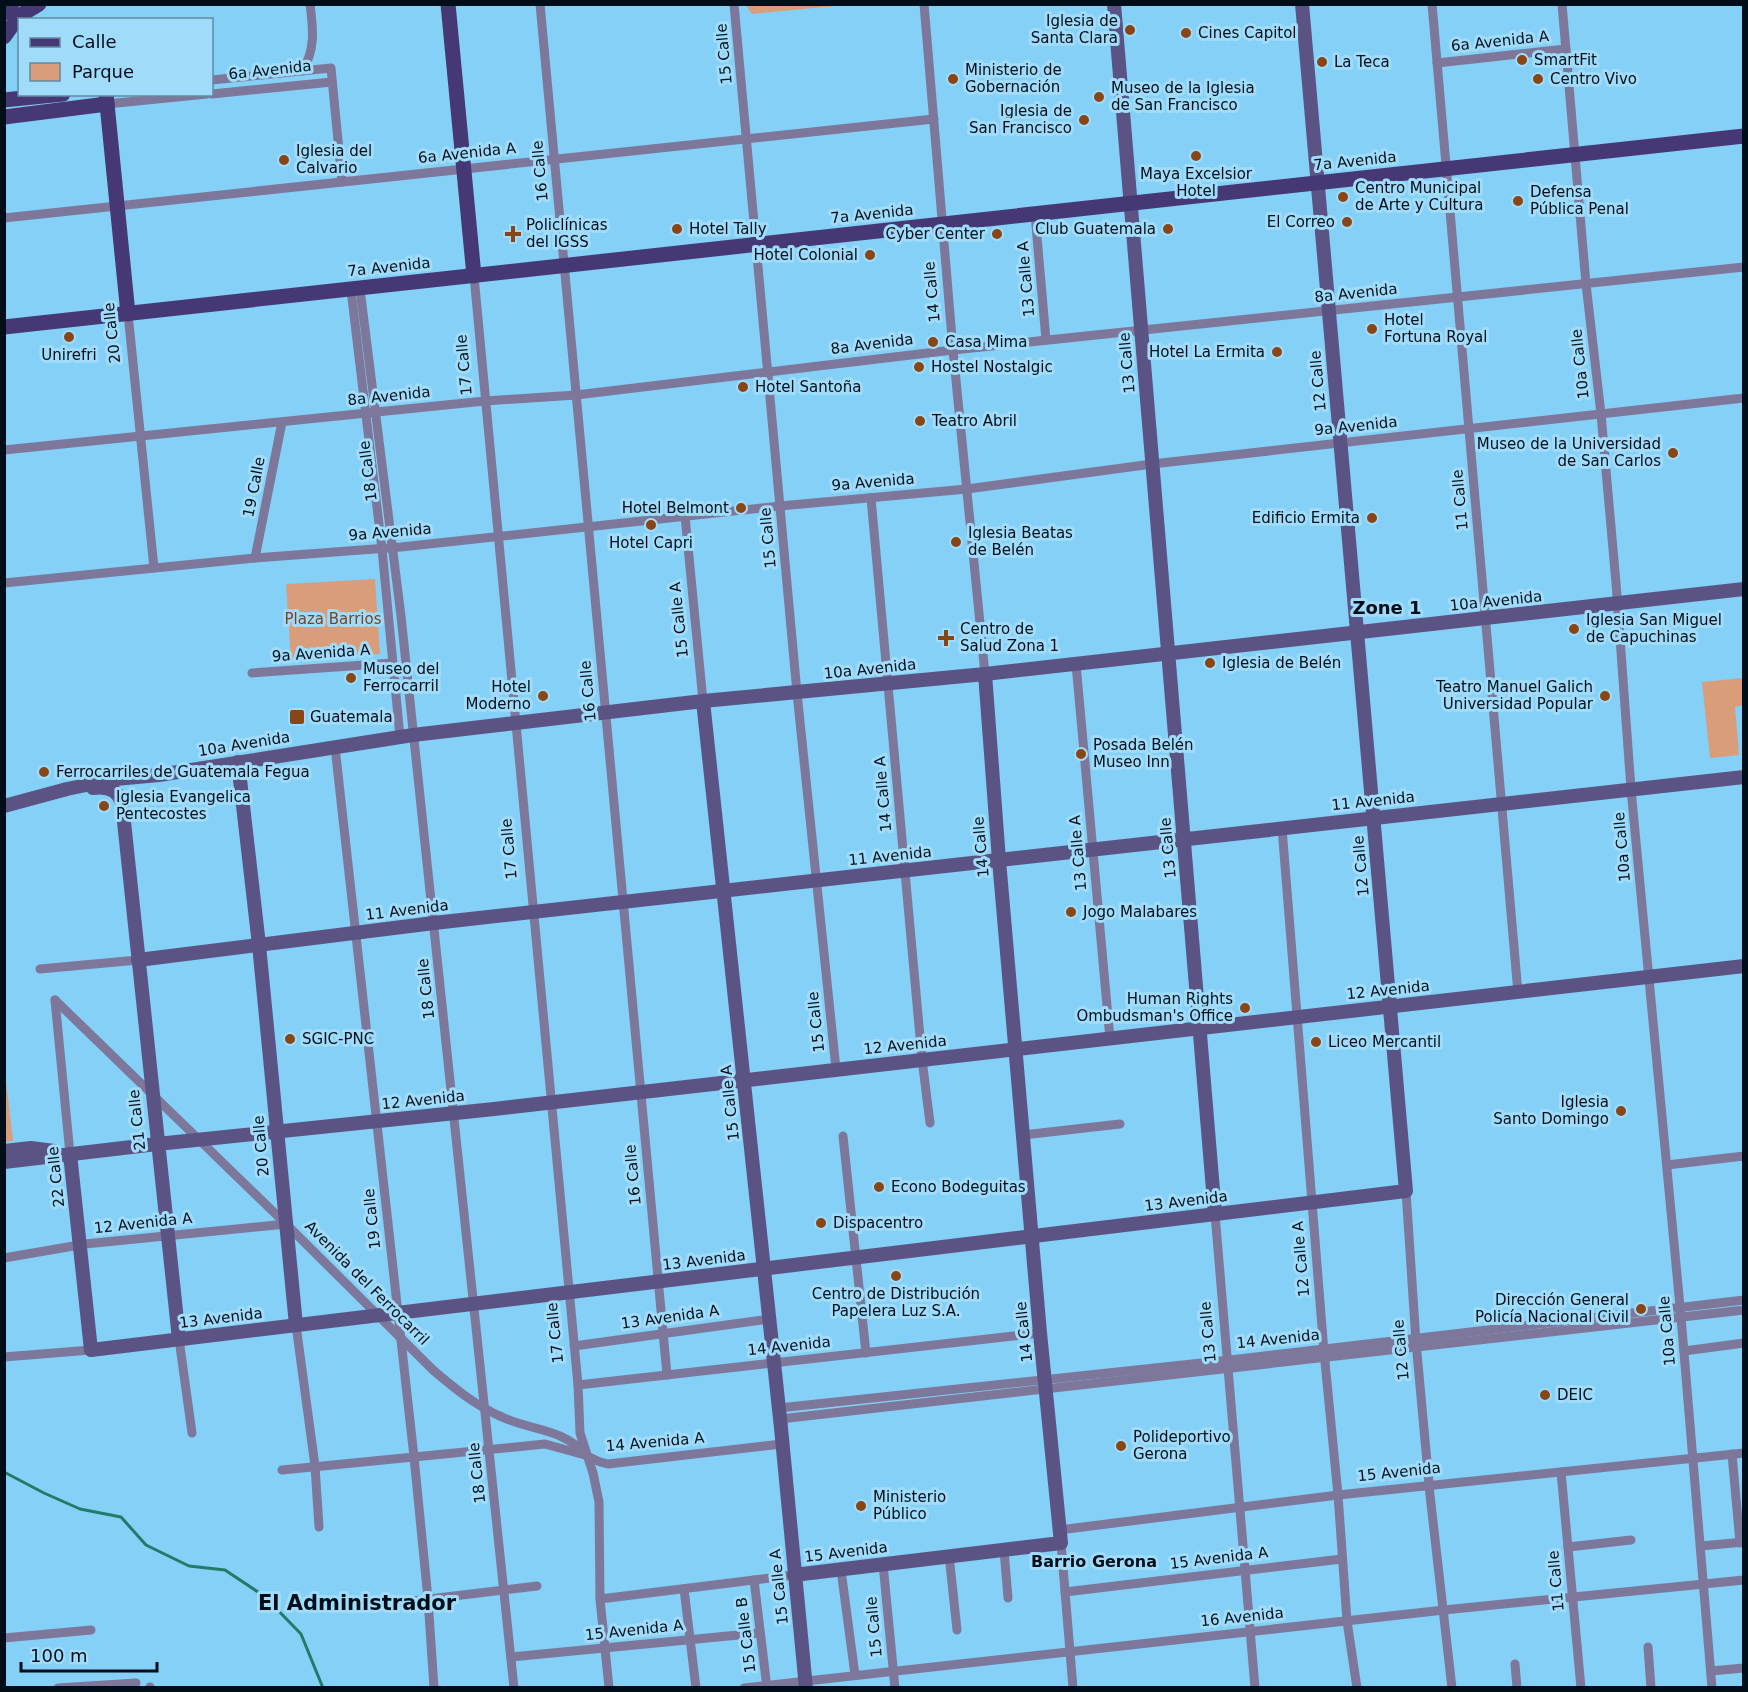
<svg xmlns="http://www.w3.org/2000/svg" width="1748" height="1692" font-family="'DejaVu Sans',sans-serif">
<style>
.green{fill:#da9d7a}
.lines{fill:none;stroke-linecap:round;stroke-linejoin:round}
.stream{stroke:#217b68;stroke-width:3}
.street{stroke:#7d789b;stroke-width:9}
.secondary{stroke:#5c5385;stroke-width:14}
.primary{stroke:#453874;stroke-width:15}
.poi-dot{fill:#884516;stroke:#a0dcfa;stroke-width:2}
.labels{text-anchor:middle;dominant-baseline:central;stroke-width:6;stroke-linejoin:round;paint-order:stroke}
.poi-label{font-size:15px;fill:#000e19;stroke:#a0dcfa;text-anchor:start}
.street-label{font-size:15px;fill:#000e19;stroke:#a0dcfa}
.park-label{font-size:15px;fill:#794321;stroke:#a0dcfa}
.neighbourhood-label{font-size:16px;font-weight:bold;fill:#000e19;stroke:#a0dcfa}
.quarter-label{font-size:18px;font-weight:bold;fill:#000e19;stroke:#a0dcfa}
.district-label{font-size:21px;font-weight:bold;fill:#000e19;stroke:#a0dcfa}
</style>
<rect width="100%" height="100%" fill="#84d0f7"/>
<!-- green -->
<g class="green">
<path d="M745,4H844V5L752,14Z"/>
<path d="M375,579L380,654L291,660L286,584Z"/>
<path d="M1743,678V705L1735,707L1739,755L1710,758L1702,682Z"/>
<path d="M4,1064L13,1141L5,1142H4Z"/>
</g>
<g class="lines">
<!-- stream -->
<path class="stream" d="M4,1472L44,1493L80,1509L121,1517L146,1545L189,1566L225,1570L264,1596L301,1634L323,1688"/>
<!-- street -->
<g class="street">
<path d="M540,4L667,1375"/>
<path d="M734,4L797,693L836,1069"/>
<path d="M924,4L953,350L985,674"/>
<path d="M1432,4L1518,993"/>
<path d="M1562,4L1586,284L1601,414L1616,583L1631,789L1681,1317L1712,1688"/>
<path d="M1437,63L1566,49"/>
<path d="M302,71C316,50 313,28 310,4"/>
<path d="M212,80L331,68L342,182"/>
<path d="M212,94L332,82"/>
<path d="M107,104L207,94"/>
<path d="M1035,214L1046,340"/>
<path d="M4,218L934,119"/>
<path d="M474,276L578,1385L580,1433L593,1473L599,1502L600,1599L609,1688"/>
<path d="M360,289L401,616L514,1688"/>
<path d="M351,290L382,549L400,737"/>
<path d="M128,314L154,568"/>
<path d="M4,450L485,401L576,395L953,350L1744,267"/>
<path d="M871,498L922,1059L930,1123"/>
<path d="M685,516L703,701"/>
<path d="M255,558L282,422"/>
<path d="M4,583L255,558L401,547L780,506L967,489L1152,464L1744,398"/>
<path d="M1076,664L1110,1039"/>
<path d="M252,673L393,663"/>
<path d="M335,747L414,1457L428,1599L434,1688"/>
<path d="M1282,828L1324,1352L1338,1495L1347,1621L1357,1688"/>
<path d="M40,969L138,960"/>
<path d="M55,1000L286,1224L433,1370C454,1388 476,1406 502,1417C529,1430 565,1429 585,1454"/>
<path d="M55,1000L70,1154"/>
<path d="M1023,1135L1120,1124"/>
<path d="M843,1136L866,1353"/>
<path d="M1667,1165L1744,1156"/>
<path d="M1406,1191L1416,1342L1430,1495L1452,1688"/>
<path d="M1215,1214L1255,1688"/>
<path d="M4,1258L85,1244L286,1224"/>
<path d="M296,1325L315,1466L319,1527"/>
<path d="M179,1339L192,1433"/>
<path d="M574,1346L769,1319"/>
<path d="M1684,1351L1744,1343"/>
<path d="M4,1357L91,1350"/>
<path d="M578,1385L1040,1333"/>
<path d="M779,1408L1239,1359L1744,1300"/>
<path d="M780,1419L1744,1310"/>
<path d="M1732,1454L1740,1543"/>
<path d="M282,1470L545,1444L585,1455L600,1462L608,1464L782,1444"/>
<path d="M1561,1472L1581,1688"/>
<path d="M1059,1530L1338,1495L1744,1453"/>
<path d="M1061,1543L1073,1688"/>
<path d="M1701,1546L1744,1542"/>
<path d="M1568,1547L1631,1540"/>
<path d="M1004,1550L1008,1598"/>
<path d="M949,1555L957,1630"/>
<path d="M883,1564L895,1688"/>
<path d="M841,1570L855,1675"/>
<path d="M754,1580L767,1688"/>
<path d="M684,1589L696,1688"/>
<path d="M1065,1592L1342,1559"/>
<path d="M600,1599L794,1575"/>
<path d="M396,1603L537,1586"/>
<path d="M4,1638L91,1630"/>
<path d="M1648,1647L1651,1688"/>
<path d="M511,1657L759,1633"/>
<path d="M1515,1664L1517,1688"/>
<path d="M1711,1671L1744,1668"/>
<path d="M150,1687V1688"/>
<path d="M58,1688L136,1683"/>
<path d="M744,1688L1444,1610L1744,1580"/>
</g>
<!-- secondary -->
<g class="secondary">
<path d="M1114,4C1148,408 1182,811 1215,1214"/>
<path d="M703,701L781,1428L806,1688"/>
<path d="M238,762L259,945L296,1325"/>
<path d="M93,788C106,786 118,789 122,803L179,1339"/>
<path d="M4,806L67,789L115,779L159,775L413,735L703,701L985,674L1744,589"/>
<path d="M138,960L434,923L1744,777"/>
<path d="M4,1151L31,1148L54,1151"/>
<path d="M70,1154L91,1350L1406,1191L1302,4"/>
<path d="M4,1162L157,1144L494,1109L1744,966"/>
<path d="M794,1575L1061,1543L1040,1333L999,860L985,674"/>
</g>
<!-- primary -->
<g class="primary">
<path d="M448,4L474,276"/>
<path d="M4,13L12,4"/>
<path d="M4,37L19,16L39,4"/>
<path d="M106,94L128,314"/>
<path d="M4,100L63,94"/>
<path d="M4,117L107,104"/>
<path d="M4,327L1744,136"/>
</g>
</g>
<!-- markers -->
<g class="poi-dot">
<circle cx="1130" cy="30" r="6"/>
<circle cx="1186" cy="33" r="6"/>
<circle cx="1522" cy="60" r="6"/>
<circle cx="1322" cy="62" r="6"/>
<circle cx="953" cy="79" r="6"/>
<circle cx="1538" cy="79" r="6"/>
<circle cx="1099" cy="97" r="6"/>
<circle cx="1084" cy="120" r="6"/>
<circle cx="1196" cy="156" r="6"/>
<circle cx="284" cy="160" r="6"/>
<circle cx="1343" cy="197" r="6"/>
<circle cx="1518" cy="201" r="6"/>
<circle cx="1347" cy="222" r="6"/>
<circle cx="677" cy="229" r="6"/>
<circle cx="1168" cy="229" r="6"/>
<path d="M510 225h6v6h6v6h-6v6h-6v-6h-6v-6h6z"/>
<circle cx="997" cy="234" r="6"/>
<circle cx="870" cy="255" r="6"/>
<circle cx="1372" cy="329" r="6"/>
<circle cx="69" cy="337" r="6"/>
<circle cx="933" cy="342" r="6"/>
<circle cx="1277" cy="352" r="6"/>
<circle cx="919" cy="367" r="6"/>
<circle cx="743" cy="387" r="6"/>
<circle cx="920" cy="421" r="6"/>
<circle cx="1673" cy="453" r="6"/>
<circle cx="741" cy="508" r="6"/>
<circle cx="1372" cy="518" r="6"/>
<circle cx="651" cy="525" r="6"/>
<circle cx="956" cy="542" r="6"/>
<circle cx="1574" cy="629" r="6"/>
<path d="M943 629h6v6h6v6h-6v6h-6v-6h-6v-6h6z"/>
<circle cx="1210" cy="663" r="6"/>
<circle cx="351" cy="678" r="6"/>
<circle cx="543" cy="696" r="6"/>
<circle cx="1605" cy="696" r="6"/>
<rect x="289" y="709" width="16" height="16" rx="3"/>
<circle cx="1081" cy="754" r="6"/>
<circle cx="44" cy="772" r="6"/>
<circle cx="104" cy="806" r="6"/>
<circle cx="1071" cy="912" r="6"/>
<circle cx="1245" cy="1008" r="6"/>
<circle cx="290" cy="1039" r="6"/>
<circle cx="1316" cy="1042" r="6"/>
<circle cx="1621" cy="1111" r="6"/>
<circle cx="879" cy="1187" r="6"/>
<circle cx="821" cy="1223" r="6"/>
<circle cx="896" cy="1276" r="6"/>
<circle cx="1641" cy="1309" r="6"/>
<circle cx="1545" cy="1395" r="6"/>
<circle cx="1121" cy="1446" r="6"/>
<circle cx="861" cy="1506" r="6"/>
</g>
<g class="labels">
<!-- poi labels -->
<g class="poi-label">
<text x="1118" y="21" text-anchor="end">Iglesia de<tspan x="1118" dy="17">Santa Clara</tspan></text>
<text x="1198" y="33">Cines Capitol</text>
<text x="1534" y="60">SmartFit</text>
<text x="1334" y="62">La Teca</text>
<text x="965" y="70">Ministerio de<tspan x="965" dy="17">Gobernación</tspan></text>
<text x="1550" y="79">Centro Vivo</text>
<text x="1111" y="88">Museo de la Iglesia<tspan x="1111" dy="17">de San Francisco</tspan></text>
<text x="1072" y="111" text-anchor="end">Iglesia de<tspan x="1072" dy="17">San Francisco</tspan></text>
<text x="296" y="151">Iglesia del<tspan x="296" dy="17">Calvario</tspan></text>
<text x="1196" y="174" text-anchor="middle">Maya Excelsior<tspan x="1196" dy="17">Hotel</tspan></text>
<text x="1355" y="188">Centro Municipal<tspan x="1355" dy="17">de Arte y Cultura</tspan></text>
<text x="1530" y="192">Defensa<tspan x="1530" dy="17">Pública Penal</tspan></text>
<text x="1335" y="222" text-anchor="end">El Correo</text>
<text x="526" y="225">Policlínicas<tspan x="526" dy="17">del IGSS</tspan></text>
<text x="689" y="229">Hotel Tally</text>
<text x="1156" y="229" text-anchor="end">Club Guatemala</text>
<text x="985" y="234" text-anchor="end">Cyber Center</text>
<text x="858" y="255" text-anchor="end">Hotel Colonial</text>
<text x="1384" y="320">Hotel<tspan x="1384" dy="17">Fortuna Royal</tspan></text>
<text x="945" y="342">Casa Mima</text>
<text x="1265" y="352" text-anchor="end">Hotel La Ermita</text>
<text x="69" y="355" text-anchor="middle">Unirefri</text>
<text x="931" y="367">Hostel Nostalgic</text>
<text x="755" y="387">Hotel Santoña</text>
<text x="932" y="421">Teatro Abril</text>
<text x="1661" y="444" text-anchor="end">Museo de la Universidad<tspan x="1661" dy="17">de San Carlos</tspan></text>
<text x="729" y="508" text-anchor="end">Hotel Belmont</text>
<text x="1360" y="518" text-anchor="end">Edificio Ermita</text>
<text x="968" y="533">Iglesia Beatas<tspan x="968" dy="17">de Belén</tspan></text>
<text x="651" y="543" text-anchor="middle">Hotel Capri</text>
<text x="1586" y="620">Iglesia San Miguel<tspan x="1586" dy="17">de Capuchinas</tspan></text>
<text x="960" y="629">Centro de<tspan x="960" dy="17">Salud Zona 1</tspan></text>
<text x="1222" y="663">Iglesia de Belén</text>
<text x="363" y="669">Museo del<tspan x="363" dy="17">Ferrocarril</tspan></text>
<text x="531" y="687" text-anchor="end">Hotel<tspan x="531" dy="17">Moderno</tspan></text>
<text x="1593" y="687" text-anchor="end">Teatro Manuel Galich<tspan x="1593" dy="17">Universidad Popular</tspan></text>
<text x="310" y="717">Guatemala</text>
<text x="1093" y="745">Posada Belén<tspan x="1093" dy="17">Museo Inn</tspan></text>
<text x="56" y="772">Ferrocarriles de Guatemala Fegua</text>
<text x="116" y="797">Iglesia Evangelica<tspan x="116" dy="17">Pentecostes</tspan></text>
<text x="1083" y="912">Jogo Malabares</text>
<text x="1233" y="999" text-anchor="end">Human Rights<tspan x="1233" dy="17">Ombudsman's Office</tspan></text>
<text x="302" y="1039">SGIC-PNC</text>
<text x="1328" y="1042">Liceo Mercantil</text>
<text x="1609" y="1102" text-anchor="end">Iglesia<tspan x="1609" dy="17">Santo Domingo</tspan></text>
<text x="891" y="1187">Econo Bodeguitas</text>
<text x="833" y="1223">Dispacentro</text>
<text x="896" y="1294" text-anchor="middle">Centro de Distribución<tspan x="896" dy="17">Papelera Luz S.A.</tspan></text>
<text x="1629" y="1300" text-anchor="end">Dirección General<tspan x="1629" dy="17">Policía Nacional Civil</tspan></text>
<text x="1557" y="1395">DEIC</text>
<text x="1133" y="1437">Polideportivo<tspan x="1133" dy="17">Gerona</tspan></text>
<text x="873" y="1497">Ministerio<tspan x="873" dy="17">Público</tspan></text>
</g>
<!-- street labels -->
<g class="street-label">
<text transform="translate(1500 41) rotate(-6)">6a Avenida A</text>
<text transform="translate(724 54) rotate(-95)">15 Calle</text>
<text transform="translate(270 70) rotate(-6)">6a Avenida</text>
<text transform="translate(467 153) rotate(-6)">6a Avenida A</text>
<text transform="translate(1355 161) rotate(-6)">7a Avenida</text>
<text transform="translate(540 171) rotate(-95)">16 Calle</text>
<text transform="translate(872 214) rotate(-6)">7a Avenida</text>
<text transform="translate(389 267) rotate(-6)">7a Avenida</text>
<text transform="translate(1026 279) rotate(-95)">13 Calle A</text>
<text transform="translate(932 292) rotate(-95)">14 Calle</text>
<text transform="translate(1356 293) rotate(-6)">8a Avenida</text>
<text transform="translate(112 333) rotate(-96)">20 Calle</text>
<text transform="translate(872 344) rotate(-7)">8a Avenida</text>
<text transform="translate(1127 363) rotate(-95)">13 Calle</text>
<text transform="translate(1580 364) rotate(-96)">10a Calle</text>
<text transform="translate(464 365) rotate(-95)">17 Calle</text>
<text transform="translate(1318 381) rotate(-95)">12 Calle</text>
<text transform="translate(389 396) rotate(-6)">8a Avenida</text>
<text transform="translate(1356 426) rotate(-6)">9a Avenida</text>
<text transform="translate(368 471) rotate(-97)">18 Calle</text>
<text transform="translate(873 482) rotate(-5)">9a Avenida</text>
<text transform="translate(254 487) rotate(-79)">19 Calle</text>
<text transform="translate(1460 500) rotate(-95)">11 Calle</text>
<text transform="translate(390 532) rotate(-5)">9a Avenida</text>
<text transform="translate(768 538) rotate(-95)">15 Calle</text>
<text transform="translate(1496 601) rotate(-6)">10a Avenida</text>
<text transform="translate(679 620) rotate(-96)">15 Calle A</text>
<text transform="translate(321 653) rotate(-4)">9a Avenida A</text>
<text transform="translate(870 669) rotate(-6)">10a Avenida</text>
<text transform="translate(588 691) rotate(-95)">16 Calle</text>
<text transform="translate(244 744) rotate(-9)">10a Avenida</text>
<text transform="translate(883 794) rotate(-95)">14 Calle A</text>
<text transform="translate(1373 801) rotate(-6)">11 Avenida</text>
<text transform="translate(981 847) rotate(-95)">14 Calle</text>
<text transform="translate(1622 847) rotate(-95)">10a Calle</text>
<text transform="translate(1168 848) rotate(-95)">13 Calle</text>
<text transform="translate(509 849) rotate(-95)">17 Calle</text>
<text transform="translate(1078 853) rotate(-95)">13 Calle A</text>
<text transform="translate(890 856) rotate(-6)">11 Avenida</text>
<text transform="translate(1361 866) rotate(-95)">12 Calle</text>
<text transform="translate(407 910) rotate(-7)">11 Avenida</text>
<text transform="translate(426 989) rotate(-96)">18 Calle</text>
<text transform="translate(1388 990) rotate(-6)">12 Avenida</text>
<text transform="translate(816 1022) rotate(-96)">15 Calle</text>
<text transform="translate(905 1045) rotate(-6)">12 Avenida</text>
<text transform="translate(423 1100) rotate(-6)">12 Avenida</text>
<text transform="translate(730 1103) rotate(-96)">15 Calle A</text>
<text transform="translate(137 1120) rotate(-96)">21 Calle</text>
<text transform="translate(261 1146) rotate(-95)">20 Calle</text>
<text transform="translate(633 1175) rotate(-95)">16 Calle</text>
<text transform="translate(56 1177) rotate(-96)">22 Calle</text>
<text transform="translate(1186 1201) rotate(-7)">13 Avenida</text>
<text transform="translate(372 1219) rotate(-96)">19 Calle</text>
<text transform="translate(143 1223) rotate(-6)">12 Avenida A</text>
<text transform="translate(1301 1259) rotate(-95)">12 Calle A</text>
<text transform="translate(704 1260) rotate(-7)">13 Avenida</text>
<text transform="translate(367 1283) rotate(45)">Avenida del Ferrocarril</text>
<text transform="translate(670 1317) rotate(-8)">13 Avenida A</text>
<text transform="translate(221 1318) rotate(-7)">13 Avenida</text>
<text transform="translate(1667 1331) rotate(-95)">10a Calle</text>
<text transform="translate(1024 1332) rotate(-96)">14 Calle</text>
<text transform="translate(1208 1332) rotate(-95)">13 Calle</text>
<text transform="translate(555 1333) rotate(-96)">17 Calle</text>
<text transform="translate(1278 1339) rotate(-6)">14 Avenida</text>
<text transform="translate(789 1346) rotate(-6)">14 Avenida</text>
<text transform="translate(1401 1350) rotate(-95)">12 Calle</text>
<text transform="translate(655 1442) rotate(-5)">14 Avenida A</text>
<text transform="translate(1399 1472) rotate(-6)">15 Avenida</text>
<text transform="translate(477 1473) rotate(-96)">18 Calle</text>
<text transform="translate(846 1552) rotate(-7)">15 Avenida</text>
<text transform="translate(1219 1558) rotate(-7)">15 Avenida A</text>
<text transform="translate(1556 1581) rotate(-95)">11 Calle</text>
<text transform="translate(779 1587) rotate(-96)">15 Calle A</text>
<text transform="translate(1242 1617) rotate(-6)">16 Avenida</text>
<text transform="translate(874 1627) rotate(-95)">15 Calle</text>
<text transform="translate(634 1630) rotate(-6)">15 Avenida A</text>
<text transform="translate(746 1635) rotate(-97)">15 Calle B</text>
</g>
<!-- park labels -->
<g class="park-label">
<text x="333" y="619">Plaza Barrios</text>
</g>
<!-- neighbourhood labels -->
<g class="neighbourhood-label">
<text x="1094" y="1561">Barrio Gerona</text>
</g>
<!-- quarter labels -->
<g class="quarter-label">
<text x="1387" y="607">Zone 1</text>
</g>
<!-- district labels -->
<g class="district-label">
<text x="357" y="1603">El Administrador</text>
</g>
</g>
<!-- border -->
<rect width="1748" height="1692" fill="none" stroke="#000e19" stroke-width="12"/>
<!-- legend -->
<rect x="18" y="18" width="195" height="78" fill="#a0dcfa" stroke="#608aa0" stroke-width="1.5"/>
<rect x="30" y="38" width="30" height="9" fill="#453874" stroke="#608aa0" stroke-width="1.5"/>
<text x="72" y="48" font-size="18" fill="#000e19">Calle</text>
<rect x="30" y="63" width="30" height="18" fill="#da9d7a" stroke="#608aa0" stroke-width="1.5"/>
<text x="72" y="78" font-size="18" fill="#000e19">Parque</text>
<!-- scale -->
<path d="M21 1662v9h136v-9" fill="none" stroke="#000e19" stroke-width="3"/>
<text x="30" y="1662" font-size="18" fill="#000e19" stroke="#a0dcfa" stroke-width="4.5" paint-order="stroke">100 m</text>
</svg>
